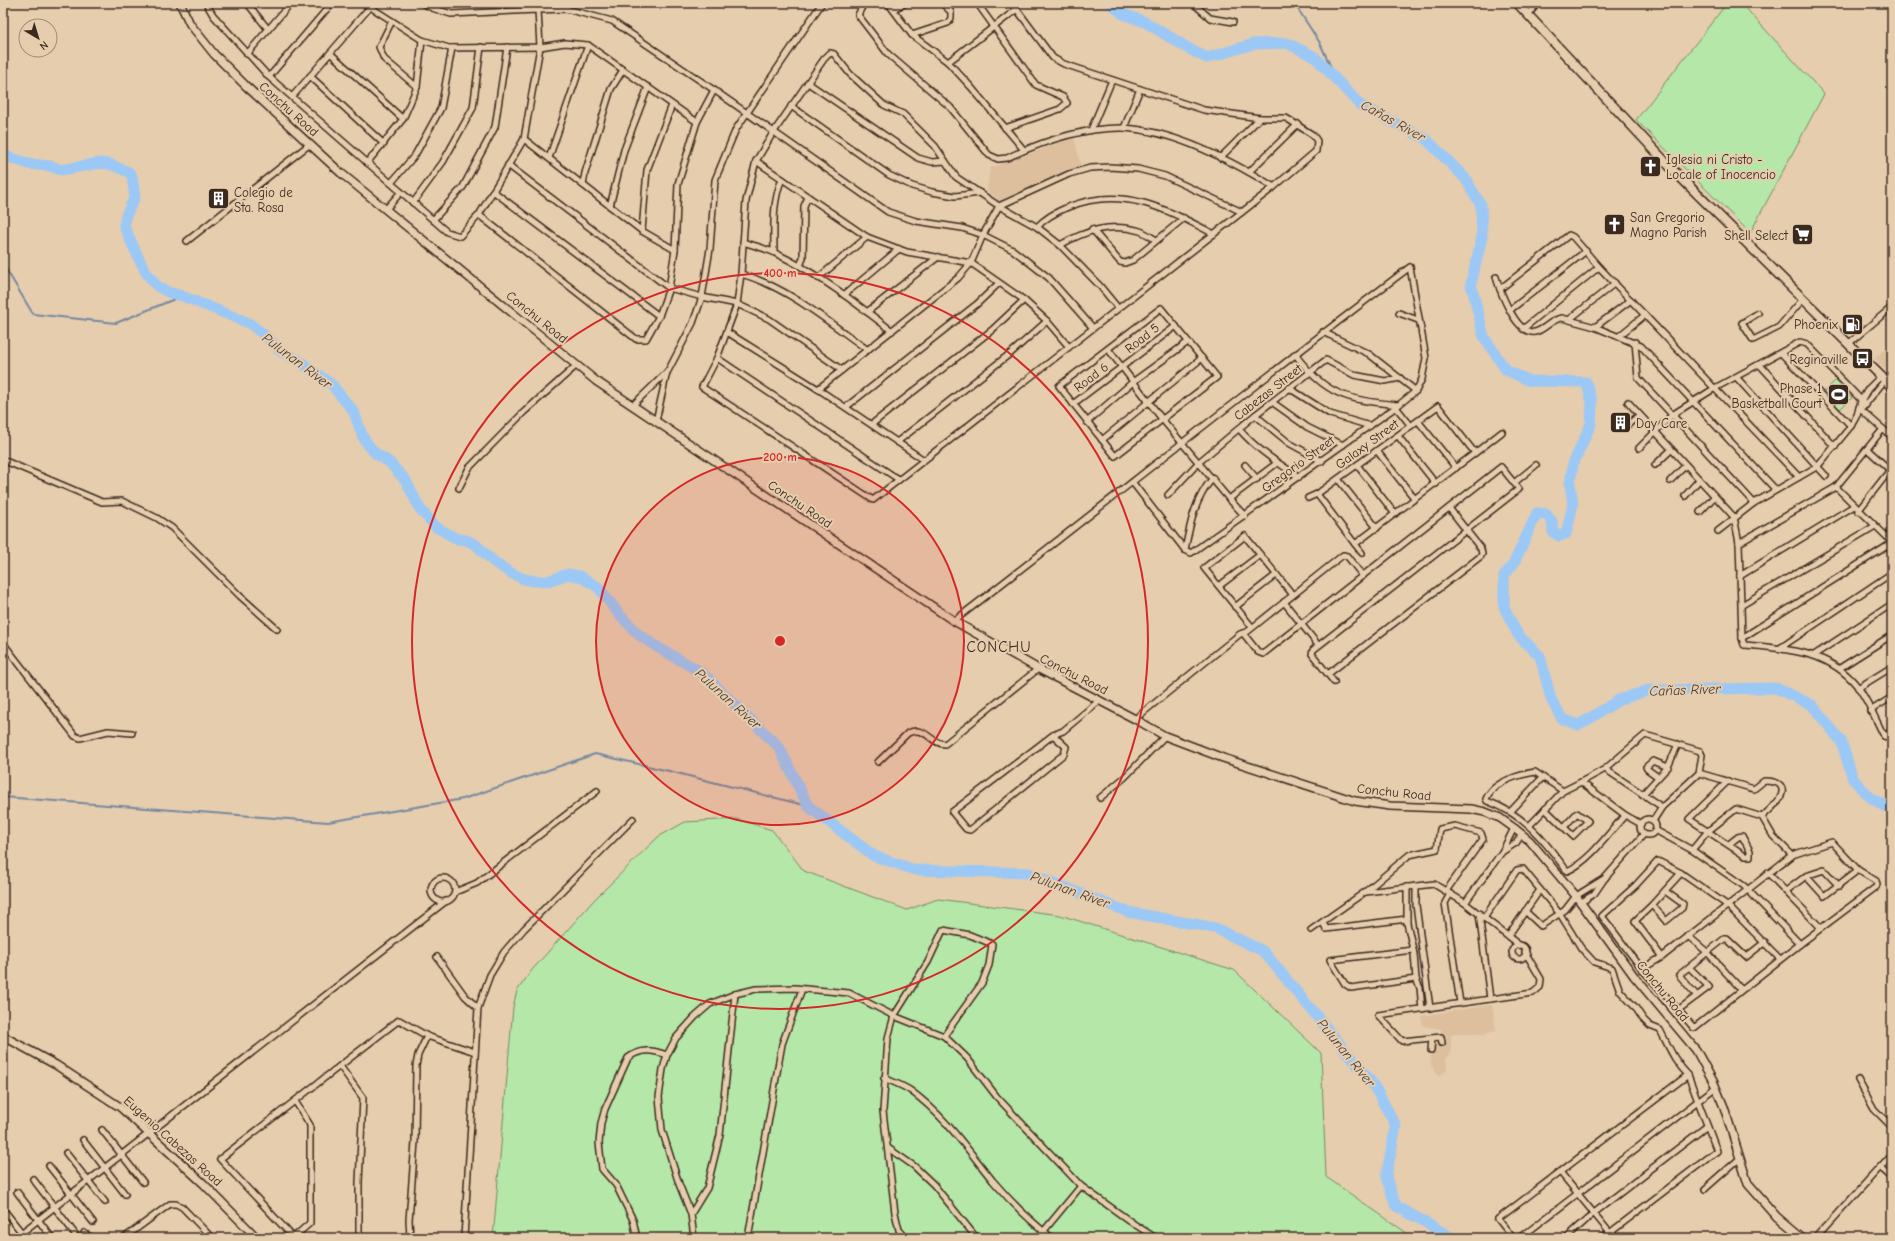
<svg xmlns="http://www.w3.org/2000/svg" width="1895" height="1241" font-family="'Comic Neue',sans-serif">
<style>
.built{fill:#ddbf9e}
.green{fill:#b4e7a8;stroke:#788863}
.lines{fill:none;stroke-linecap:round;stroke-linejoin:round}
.stream{stroke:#7589a0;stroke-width:2}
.river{stroke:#9cc8f6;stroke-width:11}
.street-casing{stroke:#3b2a1e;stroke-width:8}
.secondary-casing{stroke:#3b2a1e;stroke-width:10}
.primary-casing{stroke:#3b2a1e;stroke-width:11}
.street{stroke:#e6cdae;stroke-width:5}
.secondary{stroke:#e6cdae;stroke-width:7}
.primary{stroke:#e6cdae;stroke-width:8}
.ring{fill:none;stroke:#d62828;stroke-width:2}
.labels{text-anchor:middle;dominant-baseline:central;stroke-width:4;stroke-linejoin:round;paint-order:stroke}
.street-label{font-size:13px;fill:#3b2a1e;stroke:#e6cdae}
.poi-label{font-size:13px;fill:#3b2a1e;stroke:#e6cdae;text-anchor:start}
.water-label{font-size:14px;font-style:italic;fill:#453a34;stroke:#e6cdae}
.quarter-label{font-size:15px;letter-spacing:1px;fill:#3b2a1e;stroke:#e6cdae}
.centre{fill:#d62828;stroke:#e6cdae;stroke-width:2}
.ring-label{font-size:12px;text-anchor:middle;font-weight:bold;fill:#d62828;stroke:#e6cdae;stroke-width:4;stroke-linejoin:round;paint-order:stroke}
</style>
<rect width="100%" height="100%" fill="#e6cdae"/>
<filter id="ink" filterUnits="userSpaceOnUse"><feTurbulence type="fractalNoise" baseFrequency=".025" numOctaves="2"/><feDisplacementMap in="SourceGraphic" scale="8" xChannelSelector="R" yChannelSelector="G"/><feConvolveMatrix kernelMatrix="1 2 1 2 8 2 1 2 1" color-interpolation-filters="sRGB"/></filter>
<g filter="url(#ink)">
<!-- built -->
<g class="built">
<path d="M1074,137L1081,166L1001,202L987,191L990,168Z"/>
<path d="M1892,343V377L1875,358Z"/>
<path d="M1631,408L1638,415L1623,429L1616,421Z"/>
<path d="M1492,1005L1496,1031L1484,1034L1461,1033L1451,1035V1052L1446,1059L1447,1070L1439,1076L1431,1066L1429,1038L1441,1037V1029L1423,1026L1421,1016Z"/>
</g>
<!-- green -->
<g class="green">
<path d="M1727,3H1741L1824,94L1750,233L1636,120Z"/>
<path d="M1836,380L1852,398L1840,409L1824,392Z"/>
<path d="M736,819L772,830L804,871L907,910L938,899L1060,915L1234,970L1321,1053L1326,1177L1414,1238H493L513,1007L517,991L532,970L594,900L658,837L685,822Z"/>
</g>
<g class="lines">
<!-- stream -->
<g class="stream">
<path d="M1294,3L1320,43L1338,83"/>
<path d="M3,264L33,314L116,323L182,296"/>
<path d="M3,797L328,822L463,799L595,754L669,771L808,806"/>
</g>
<!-- river -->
<g class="river">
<path d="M1111,3L1123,14L1145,22L1191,50L1207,58L1253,44L1287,43L1315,57L1360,105L1426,139L1465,178L1481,205L1482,237L1471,284L1484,337L1506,370L1530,381L1586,382L1592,402L1591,424L1573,464L1570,484L1573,504L1566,534L1559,536L1553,532L1552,521L1546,514L1537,513L1514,563L1504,576V607L1518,635L1540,656L1551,699L1562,719L1579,725L1619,700L1649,690L1776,688L1812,705L1841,741L1853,779L1871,798L1892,810"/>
<path d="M3,155L29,164L50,166L61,170L100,163L109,164L129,172L132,176L135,197L126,215L124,226L140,261L147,274L157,286L168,292L182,296L249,323L267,337L280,351L298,360L332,385L354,412L362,435L366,442L375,453L389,462L406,481L420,509L436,527L457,539L466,540L475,544L494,562L509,572L524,579L535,581H548L568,574L579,576L598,587L619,614L638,634L657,647L701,672L779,747L808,806L874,856L915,870L1029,873L1128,912L1215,928L1263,951L1373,1084L1396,1126L1386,1177L1396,1206L1453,1238"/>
</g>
<defs>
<g id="street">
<path d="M206,3L213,15L269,77L447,232L460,236L479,215L524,139L540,47L538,10L451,14L432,8L422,3"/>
<path d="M247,3L268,29"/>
<path d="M364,3L422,40L449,48L540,47L565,43L588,45L697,122"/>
<path d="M864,3L858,15L888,54L950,107L989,155L998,159L1007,158C1043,141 1083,127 1124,128C1175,131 1232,161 1274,187"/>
<path d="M888,3L912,35L948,62L971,87L1024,150"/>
<path d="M977,3L1036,85L1063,97L1067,103L1060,109L1005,128"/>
<path d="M1012,3L1053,58L1064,64L1204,110L1260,118H1286L1313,135L1317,141L1316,151L1274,187L873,500L702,387L717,358L737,304L741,274L746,201L756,161L773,133L824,59L830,53L834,54L850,74L884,105L903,114L935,146L956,177L999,206L1037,227L1060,245L1100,286L1118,308"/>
<path d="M1193,3L1210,18L1233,22"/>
<path d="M893,9L906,3"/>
<path d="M538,10L566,9L612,21L714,90L888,212L916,221L962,228L983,235L1013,250L1049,278L1093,328"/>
<path d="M1528,15L1538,3"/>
<path d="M392,21L379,47L384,59L417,87"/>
<path d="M912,35L948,23L951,18V12L942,3"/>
<path d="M330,53L403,119"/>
<path d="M247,54L291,3"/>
<path d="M948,62L1017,9"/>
<path d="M310,76L384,144"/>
<path d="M269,77L332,3"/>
<path d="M808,83L918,158L932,162L945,161"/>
<path d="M292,97L370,7"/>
<path d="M791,106L889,175L912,186L932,192L955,196L980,193"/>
<path d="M1124,128L1140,89"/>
<path d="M1091,130L1112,80"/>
<path d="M524,139L642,231L675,250"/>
<path d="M549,158L588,45"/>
<path d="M1220,158L1260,118"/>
<path d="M756,161L867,237L907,252L971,263L1024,300L1047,321L1069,347"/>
<path d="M367,163L403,119L417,87L422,40"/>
<path d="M508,165L669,288L702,297L737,304L769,319L842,370"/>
<path d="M1249,172L1298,124"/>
<path d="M391,183L415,155L441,108L452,48"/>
<path d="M583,185L585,173L611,89L623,70"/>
<path d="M493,191L659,316"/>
<path d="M413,203L443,162L473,108L481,47"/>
<path d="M610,206L624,150L648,87"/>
<path d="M386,209L401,192"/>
<path d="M479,215L636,339H646L659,316L669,288L675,250L678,184L697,122L714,90"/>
<path d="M433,220L463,187L495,127L507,47"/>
<path d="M1037,227C1046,217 1056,212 1068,207C1123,185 1166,209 1214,234"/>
<path d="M1092,229L1120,262L1125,263L1133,260L1184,218"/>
<path d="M642,231L647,170L672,105"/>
<path d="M187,241L310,144"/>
<path d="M743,242C754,246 765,248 775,253C816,272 856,303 892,331"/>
<path d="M1060,245C1085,231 1111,222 1140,231C1146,233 1151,237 1156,240"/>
<path d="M774,252C774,228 772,202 782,179"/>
<path d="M800,266L803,258L804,206L808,197"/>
<path d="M741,274C788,287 828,322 868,350"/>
<path d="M1496,277C1500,291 1516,335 1535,332C1545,330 1551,319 1562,318L1595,327L1641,346L1776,490"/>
<path d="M818,278L867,237"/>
<path d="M1500,289L1569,235L1573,237L1599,267L1799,477"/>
<path d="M844,295L899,249"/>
<path d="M1161,308L1217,377L1115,456L1059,386Z"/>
<path d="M1510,310L1586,251"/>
<path d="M867,312L938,257"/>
<path d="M1399,313L1418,320"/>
<path d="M1758,313L1742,323L1753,340L1779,327L1803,299"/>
<path d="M1570,319L1615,283"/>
<path d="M1595,327L1631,300"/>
<path d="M1523,329L1599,267"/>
<path d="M727,332L818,389L924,460"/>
<path d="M1323,332L1369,354L1416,391"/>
<path d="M1619,336L1645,315"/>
<path d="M1635,342L1638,378L1754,503"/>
<path d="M1848,344L1892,307"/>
<path d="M1108,349L1162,419L1229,499L1245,516"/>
<path d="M1781,353L1851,426"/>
<path d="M1295,354C1325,396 1349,400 1398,405"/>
<path d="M717,358L898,479"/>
<path d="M1760,365L1835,447"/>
<path d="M1737,378L1826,476"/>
<path d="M1289,388L1330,414L1370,426"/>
<path d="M818,389L958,278L971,263L983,235L999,206L1069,174L1090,168L1110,167L1138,169L1165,176L1242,212"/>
<path d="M1272,402L1307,427L1343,445"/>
<path d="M1628,402L1734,517L1739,543L1742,638L1744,645C1787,649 1829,650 1858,687C1868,701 1876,720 1884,736L1892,738"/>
<path d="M1073,404L1176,326"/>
<path d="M633,405L668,371L693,323L702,297L710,249L715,180L736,129L822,3"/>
<path d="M1864,406L1885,380"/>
<path d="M846,407L977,304L999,283"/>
<path d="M1396,407L1411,426"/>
<path d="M1859,408L1892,437"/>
<path d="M1255,415L1289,443L1322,461"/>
<path d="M656,421L667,372"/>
<path d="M1418,421L1456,468"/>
<path d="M1087,422L1134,381L1188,342"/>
<path d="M872,424L992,330L1024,300"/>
<path d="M1629,424L1639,415"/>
<path d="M1239,429C1256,449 1277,462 1299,477"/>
<path d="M1398,436L1436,484"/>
<path d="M1102,440L1202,358"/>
<path d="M897,442L1011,353L1047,321"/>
<path d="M1639,448L1672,415L1715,388L1800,342L1807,344L1866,405"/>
<path d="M1867,449L1891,471"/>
<path d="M1377,451L1415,499"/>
<path d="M1475,453L1502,432"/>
<path d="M3,460L102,502L122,501L157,518L172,528L240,596L277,629"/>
<path d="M1245,465L1257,479"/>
<path d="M1357,465L1395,514"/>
<path d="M1655,465L1671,450"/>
<path d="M1338,479L1377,528"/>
<path d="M1670,481L1686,465"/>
<path d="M1514,483L1536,465"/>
<path d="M1836,487L1892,542"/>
<path d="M459,488L469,468L524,412L577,365"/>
<path d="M1317,494L1355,544"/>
<path d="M1168,495L1199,462L1255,415L1326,360L1354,375L1385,381L1400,378"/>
<path d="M1685,496L1699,480"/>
<path d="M1308,498L1317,494L1438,406L1475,453L1355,544L1362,553"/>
<path d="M1229,499L1277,463"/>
<path d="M1858,511L1890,470"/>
<path d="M1700,512L1714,497"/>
<path d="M1718,531L1754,503L1818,466L1851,426L1857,415L1861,401L1868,389L1881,376"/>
<path d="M1739,543L1836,487L1883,429"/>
<path d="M1185,550C1190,524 1195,498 1213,478"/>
<path d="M1740,576L1854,506"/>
<path d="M1219,586L1260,555"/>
<path d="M1284,602L1318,645"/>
<path d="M1742,605L1875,526"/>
<path d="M1235,607L1276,575"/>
<path d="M954,621C1107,503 1256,383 1410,267L1426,358L1422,379L1416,391L1396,407L1191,553L1185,550L1133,483"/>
<path d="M1252,627L1204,568L1245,536L1293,595"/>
<path d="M1243,633L1258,652L1263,654L1501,467L1519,489L1313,650L1312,654L1334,682"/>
<path d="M1742,638L1892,543"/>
<path d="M3,643L75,736L80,738L108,731L132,733"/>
<path d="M1780,648L1892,573"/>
<path d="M1814,655L1892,604"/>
<path d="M1840,668L1892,635"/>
<path d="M1328,674L1481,556L1482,554L1481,549L1449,508"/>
<path d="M1858,688L1892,667"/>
<path d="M1870,711L1892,697"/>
<path d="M1135,719L1240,634L1247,632L1343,555L1347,556L1363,576"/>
<path d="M1053,735L1066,747L1064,754L970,830L966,829L952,812L1053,735L1063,731L1100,700"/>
<path d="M1884,736L1892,731"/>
<path d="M878,762L908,733C926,725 930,744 945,744L1038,669"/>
<path d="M1605,769L1662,807"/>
<path d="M1699,773L1754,789L1764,781C1769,781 1776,781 1780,785C1789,795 1769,810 1762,817"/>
<path d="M1658,777L1647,769L1646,767L1653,761L1668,767"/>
<path d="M1728,781L1689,819L1745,856H1750V851L1742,836L1738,837L1729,844"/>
<path d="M1581,782L1605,769L1645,735L1700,751L1702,755L1699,773L1662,807L1653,821"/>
<path d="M1642,795L1668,767L1678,744"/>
<path d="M1100,798L1125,777L1165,736"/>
<path d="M1545,809L1573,836L1588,821L1577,813L1564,827"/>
<path d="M1511,811L1542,778"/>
<path d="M1625,815C1609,833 1589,862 1567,871C1545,841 1524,814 1487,801L1486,799C1493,782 1518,775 1535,772L1563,791L1581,782L1625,815L1641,824"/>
<circle cx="1648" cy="827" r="8"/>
<path d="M1529,826L1563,791"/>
<path d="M1655,830L1692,850L1708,831L1736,809L1762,817L1773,836L1792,855"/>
<path d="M1692,850L1744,886L1800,944"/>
<path d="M1502,852L1516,843L1522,834"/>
<path d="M1768,873L1821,928"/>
<path d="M1806,876L1824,896L1858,870"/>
<circle cx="443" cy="890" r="12"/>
<path d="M1416,886V905L1430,1008"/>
<path d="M1407,887V923L1414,954L1416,979L1420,988L1422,1009"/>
<path d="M1786,891L1806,876L1824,870L1839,886"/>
<path d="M455,892L477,883L597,791"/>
<path d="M1366,892L1434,884L1465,903L1519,945"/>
<path d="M1450,894L1445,903L1460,1003"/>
<path d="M1465,903L1502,852L1514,828"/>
<path d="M1580,903L1594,894L1605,878L1644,834"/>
<path d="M1652,905L1666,921L1682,908L1683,904L1665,891"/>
<path d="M1525,911L1541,926L1565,910L1576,896L1605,878"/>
<path d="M1479,913L1490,999"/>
<path d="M1484,918L1517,870L1523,869L1560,914L1581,948L1594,962L1612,968L1620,991L1635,1007L1643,1019L1650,1026L1660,1030C1669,1047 1674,1061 1688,1075"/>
<path d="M1323,922L1326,929L1407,919"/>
<path d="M1311,930L1365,892L1409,855L1437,849L1440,829L1455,826L1481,833L1483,839L1446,891"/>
<path d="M1508,936L1540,890"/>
<path d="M1688,936L1707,952L1741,989"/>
<circle cx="1519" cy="952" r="7"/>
<path d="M1413,950L1330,960L1345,984L1351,988L1416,979"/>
<path d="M437,957L465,996L478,1008"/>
<path d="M1662,957L1635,921L1652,905L1681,873"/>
<path d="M1642,969L1662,957L1792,855L1832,842L1858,870L1876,881L1877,884L1876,887L1800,944L1694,1028L1642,969L1602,916L1636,885L1658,861L1681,873L1727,905L1780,959"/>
<path d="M1697,996L1679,975L1724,939H1727L1746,957L1765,942"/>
<path d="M1678,1010L1709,987L1689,967"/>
<path d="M1442,1043L1441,1037L1402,1041L1378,1015L1533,993L1540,987L1541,979L1525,952"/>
<path d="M1431,1050L1432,1038"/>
<path d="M340,1066L363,1098L359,1182V1238"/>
<path d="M884,1078C893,1082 904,1086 911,1091C945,1116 967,1149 993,1181C1011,1202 1030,1221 1052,1238"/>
<path d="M1858,1080L1874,1109L1892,1127"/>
<path d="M102,1130L143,1182"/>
<path d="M83,1140L125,1194"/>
<path d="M888,1148L914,1166L934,1185L975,1236L973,1238"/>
<path d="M66,1153L105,1202"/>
<path d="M49,1166L93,1222"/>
<path d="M1880,1167L1892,1178"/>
<path d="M1560,1172L1610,1233"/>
<path d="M33,1179L75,1234"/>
<path d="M1705,1189L1739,1159"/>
<path d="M17,1192L52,1238"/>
<path d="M3,1209L26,1238"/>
<path d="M691,1214L707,1188L720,1135L735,994"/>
<path d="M84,1233L92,1238"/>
<path d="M294,1237L310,1223V1125L295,1101"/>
<path d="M15,1238L446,901"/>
<path d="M124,1238L170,1204H176L182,1207L212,1238"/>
<path d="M294,1238L220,1159L399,1020L427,1036L475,1052"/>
<path d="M410,1238L409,1220L415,1142L416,1066L418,1055L427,1036"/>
<path d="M464,1238L478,1008L490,975L504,952L524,929L633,819"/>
<path d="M637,1238L633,1220L616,1185L602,1169L599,1143L601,1123L605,1109L628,1058C641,1048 652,1050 667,1055"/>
<path d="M694,1238L691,1214L679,1184L662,1130L659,1097L663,1069L667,1055L676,1038L695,1017L710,1004L735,994L756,989L795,988L849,993L894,1016L944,1036L967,1058L997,1097L1081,1186L1134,1224L1156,1238"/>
<path d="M748,1238L782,1044L802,989"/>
<path d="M906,1238L899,1230L895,1213L883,1111L888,1038L894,1016L928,962L943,930L970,935L992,944L989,965L982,983L944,1036"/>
<path d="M1038,1238L1081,1186"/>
<path d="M1513,1238L1498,1219L1688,1075L1717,1151L1603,1238"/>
<path d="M1520,1238L1716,1087"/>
<path d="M1566,1238L1594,1213L1707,1126"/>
<path d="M1816,1238L1892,1154"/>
</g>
<g id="secondary">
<path d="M180,3L190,24L214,54L247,87L341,173L596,381L954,621L1035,667L1135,719L1165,736L1223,758L1355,801L1390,806L1471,809L1485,812L1500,818L1514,828L1530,841L1576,896L1634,976L1696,1050L1714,1083L1724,1107L1748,1184L1777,1217L1802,1238"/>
<path d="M3,1036L56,1065L120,1107L204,1184L257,1238"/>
</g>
<path id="primary" d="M1517,3L1674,171L1892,387"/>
</defs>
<!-- street casing -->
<use href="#street" class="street-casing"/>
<!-- secondary casing -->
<use href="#secondary" class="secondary-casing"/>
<!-- primary casing -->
<use href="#primary" class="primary-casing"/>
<!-- street -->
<use href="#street" class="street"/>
<!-- secondary -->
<use href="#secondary" class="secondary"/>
<!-- primary -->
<use href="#primary" class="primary"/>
</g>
</g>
<!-- distance rings -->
<circle cx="780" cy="641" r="184" fill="#d62828" fill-opacity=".12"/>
<g class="ring">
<circle cx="780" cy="641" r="184"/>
<circle cx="780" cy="641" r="368"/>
</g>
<!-- icons -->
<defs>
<symbol id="church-square" viewBox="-11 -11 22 22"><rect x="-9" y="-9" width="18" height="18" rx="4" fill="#3b2a1e" stroke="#e6cdae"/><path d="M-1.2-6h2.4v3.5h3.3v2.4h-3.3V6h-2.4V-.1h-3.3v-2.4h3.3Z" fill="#fff"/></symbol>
<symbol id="building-square" viewBox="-11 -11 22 22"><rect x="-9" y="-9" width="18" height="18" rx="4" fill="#3b2a1e" stroke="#e6cdae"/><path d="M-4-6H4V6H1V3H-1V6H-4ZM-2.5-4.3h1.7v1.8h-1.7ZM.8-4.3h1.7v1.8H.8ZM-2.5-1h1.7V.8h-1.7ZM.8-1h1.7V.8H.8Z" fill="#fff"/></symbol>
<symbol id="supermarket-square" viewBox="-11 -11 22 22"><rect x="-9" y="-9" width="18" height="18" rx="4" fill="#3b2a1e" stroke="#e6cdae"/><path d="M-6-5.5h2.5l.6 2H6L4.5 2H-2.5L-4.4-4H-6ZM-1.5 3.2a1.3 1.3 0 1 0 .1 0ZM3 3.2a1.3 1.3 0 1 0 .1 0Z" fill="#fff"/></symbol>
<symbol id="fuel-square" viewBox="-11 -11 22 22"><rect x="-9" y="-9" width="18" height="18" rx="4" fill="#3b2a1e" stroke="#e6cdae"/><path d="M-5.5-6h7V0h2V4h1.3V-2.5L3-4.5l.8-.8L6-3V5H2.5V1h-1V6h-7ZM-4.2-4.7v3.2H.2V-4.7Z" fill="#fff"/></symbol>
<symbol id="bus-square" viewBox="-11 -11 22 22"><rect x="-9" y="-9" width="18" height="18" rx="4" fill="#3b2a1e" stroke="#e6cdae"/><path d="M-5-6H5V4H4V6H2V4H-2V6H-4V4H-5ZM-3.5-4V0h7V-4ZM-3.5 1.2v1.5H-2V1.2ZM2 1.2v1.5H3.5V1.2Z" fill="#fff"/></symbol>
<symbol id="stadium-square" viewBox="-11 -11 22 22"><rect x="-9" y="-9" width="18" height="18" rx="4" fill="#3b2a1e" stroke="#e6cdae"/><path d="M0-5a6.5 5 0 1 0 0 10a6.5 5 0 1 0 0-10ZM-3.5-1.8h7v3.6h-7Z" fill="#fff"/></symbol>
</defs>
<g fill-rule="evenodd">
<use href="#church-square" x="1638" y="154" width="25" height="25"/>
<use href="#building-square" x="206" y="186" width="25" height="25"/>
<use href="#church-square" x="1602" y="212" width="25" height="25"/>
<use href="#supermarket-square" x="1790" y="222" width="25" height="25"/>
<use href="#fuel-square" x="1840" y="312" width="25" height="25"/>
<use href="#bus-square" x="1850" y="346" width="25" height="25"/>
<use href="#stadium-square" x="1826" y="382" width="25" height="25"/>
<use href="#building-square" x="1608" y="410" width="25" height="25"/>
</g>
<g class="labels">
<!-- street labels -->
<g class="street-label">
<text transform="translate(289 109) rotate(42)">Conchu Road</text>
<text transform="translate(537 317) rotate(39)">Conchu Road</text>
<text transform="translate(1142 338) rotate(-38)">Road 5</text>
<text transform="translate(1091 377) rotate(-37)">Road 6</text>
<text transform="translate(1268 392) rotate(-38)">Cabezas Street</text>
<text transform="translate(1367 444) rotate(-36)">Galaxy Street</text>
<text transform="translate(1298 464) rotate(-36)">Gregorio Street</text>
<text transform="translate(800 504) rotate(34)">Conchu Road</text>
<text transform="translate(1074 674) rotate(27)">Conchu Road</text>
<text transform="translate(1394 792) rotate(6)">Conchu Road</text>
<text transform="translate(1663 991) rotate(51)">Conchu Road</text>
<text transform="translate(173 1141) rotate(42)">Eugenio Cabezas Road</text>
</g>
<!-- poi labels -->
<g class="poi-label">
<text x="1666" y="159">Iglesia ni Cristo -<tspan x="1666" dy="15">Locale of Inocencio</tspan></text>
<text x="234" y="192">Colegio de<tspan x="234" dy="15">Sta. Rosa</tspan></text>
<text x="1630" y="217">San Gregorio<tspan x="1630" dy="15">Magno Parish</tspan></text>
<text x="1788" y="235" text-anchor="end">Shell Select</text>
<text x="1838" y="324" text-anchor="end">Phoenix</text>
<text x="1848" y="359" text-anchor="end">Reginaville</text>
<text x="1822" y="388" text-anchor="end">Phase 1<tspan x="1822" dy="15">Basketball Court</tspan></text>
<text x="1636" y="423">Day Care</text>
</g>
<!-- water labels -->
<g class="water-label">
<text transform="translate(1393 121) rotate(29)">Cañas River</text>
<text transform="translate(297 361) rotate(37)">Pulunan River</text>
<text transform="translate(1685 690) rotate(-2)">Cañas River</text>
<text transform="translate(728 699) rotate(42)">Pulunan River</text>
<text transform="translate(1070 890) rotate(20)">Pulunan River</text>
<text transform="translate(1346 1053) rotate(51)">Pulunan River</text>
</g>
<!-- quarter labels -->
<g class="quarter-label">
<text x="999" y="647">CONCHU</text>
</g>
</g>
<circle cx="780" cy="641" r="6" class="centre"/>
<g class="ring-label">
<text x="780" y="277">400 m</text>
<text x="780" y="461">200 m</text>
</g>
<!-- margin -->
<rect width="1895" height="1241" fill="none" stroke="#e6cdae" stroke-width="16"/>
<rect x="8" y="8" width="1879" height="1225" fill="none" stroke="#3b2a1e" stroke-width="1.5" filter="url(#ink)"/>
<!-- north arrow -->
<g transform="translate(38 38) rotate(142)"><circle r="19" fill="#e6cdae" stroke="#a28c74"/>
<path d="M0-3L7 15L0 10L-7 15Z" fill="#3b2a1e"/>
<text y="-6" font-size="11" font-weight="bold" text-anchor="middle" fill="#3b2a1e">N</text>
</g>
</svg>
